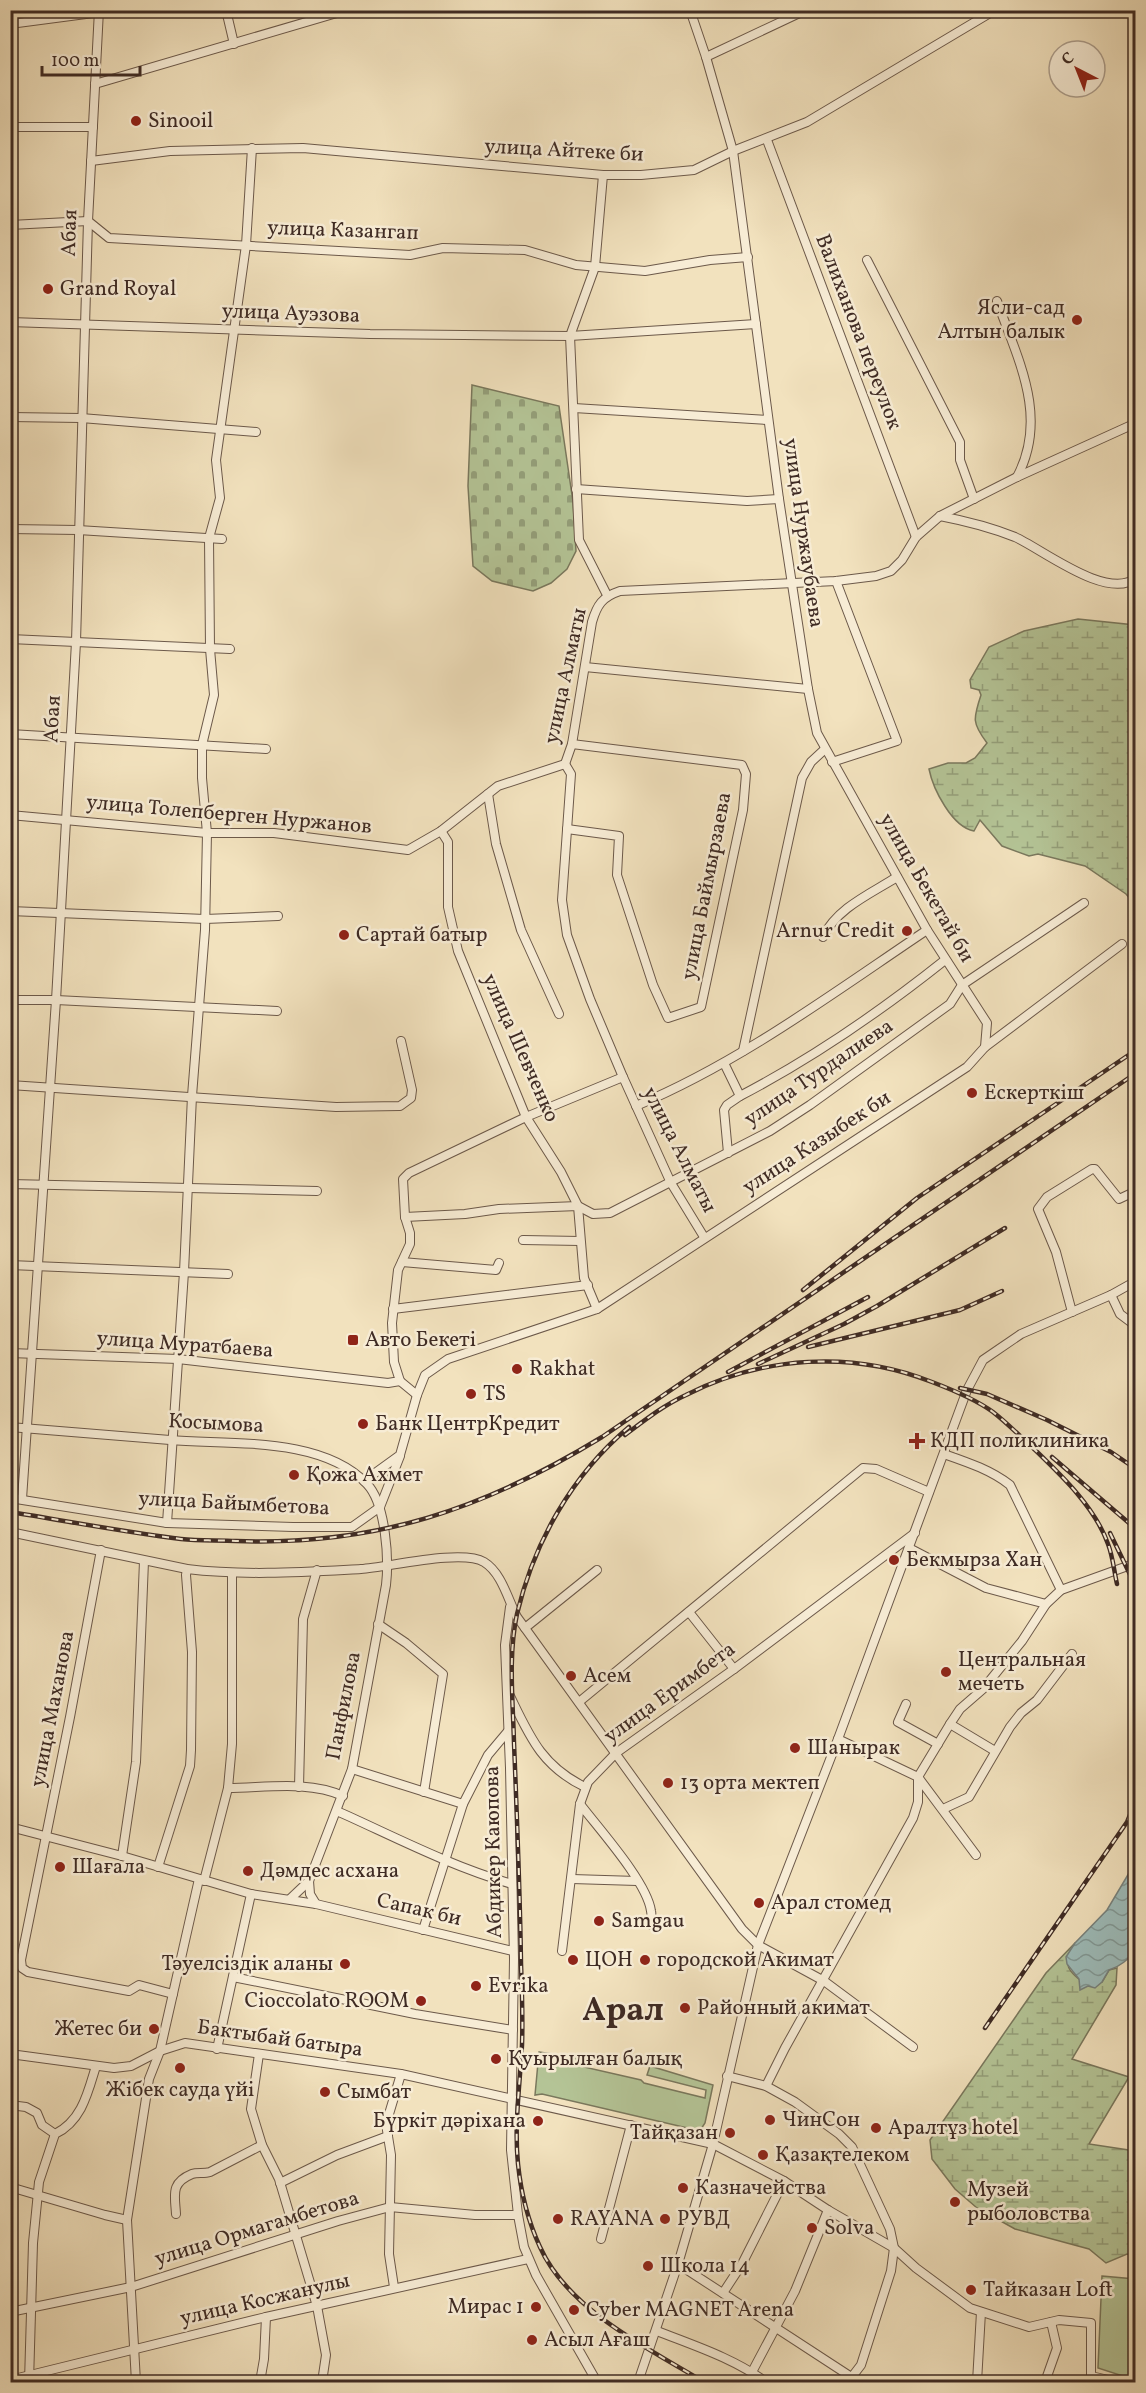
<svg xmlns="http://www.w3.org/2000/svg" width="1146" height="2393" font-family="Vollkorn,serif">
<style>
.green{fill:#b4c496;stroke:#7a785d;stroke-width:1.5}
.wetland{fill:url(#wetland-marsh);stroke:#7a785d;stroke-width:1.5}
.cemetery{fill:url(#cemetery-stones);stroke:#7a785d;stroke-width:1.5}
.water{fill:url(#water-waves);stroke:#77827e;stroke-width:1.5}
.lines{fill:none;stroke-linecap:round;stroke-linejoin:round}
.minor-casing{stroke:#6c594a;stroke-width:10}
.minor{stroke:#f7ecd5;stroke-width:8}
.rail-casing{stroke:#3f2b24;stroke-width:4.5}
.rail{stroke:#f7ecd5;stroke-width:2;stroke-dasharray:7;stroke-linecap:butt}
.poi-dot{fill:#8f2418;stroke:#f7ecd5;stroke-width:2}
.labels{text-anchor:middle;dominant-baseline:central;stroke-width:5;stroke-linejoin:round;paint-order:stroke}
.poi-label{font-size:21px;fill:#3f2b24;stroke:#f7ecd5;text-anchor:start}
.street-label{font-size:21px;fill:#3f2b24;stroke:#f7ecd5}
.town-label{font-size:33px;font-weight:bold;fill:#3f2b24;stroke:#f7ecd5}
</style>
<defs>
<pattern id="wetland-marsh" width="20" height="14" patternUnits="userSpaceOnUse" patternTransform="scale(1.5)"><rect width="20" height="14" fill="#b4c496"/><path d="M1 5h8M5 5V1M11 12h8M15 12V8" fill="none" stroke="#949f7a"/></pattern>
<pattern id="cemetery-stones" width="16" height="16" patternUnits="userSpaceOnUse" patternTransform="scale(1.5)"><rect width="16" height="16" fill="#b4c496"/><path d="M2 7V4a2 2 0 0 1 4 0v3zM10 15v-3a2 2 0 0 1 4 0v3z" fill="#949f7a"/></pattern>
<pattern id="water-waves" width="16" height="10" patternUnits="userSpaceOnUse" patternTransform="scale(1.5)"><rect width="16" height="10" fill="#9dbcba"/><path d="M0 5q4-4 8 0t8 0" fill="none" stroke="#819997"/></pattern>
</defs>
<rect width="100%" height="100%" fill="#f2e2be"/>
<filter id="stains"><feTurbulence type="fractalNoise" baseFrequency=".00333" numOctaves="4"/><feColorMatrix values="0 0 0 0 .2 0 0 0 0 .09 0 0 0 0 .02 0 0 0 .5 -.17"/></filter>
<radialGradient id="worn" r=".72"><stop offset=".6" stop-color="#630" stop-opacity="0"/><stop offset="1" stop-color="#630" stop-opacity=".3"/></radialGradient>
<!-- green -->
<g class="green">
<path d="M539,2052L585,2059L584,2067L641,2080L644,2083L705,2098L706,2090L647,2075L650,2066L713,2085L705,2123L701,2129L696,2130L542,2094L535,2095Z"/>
<path d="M1102,2276L1135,2279V2380L1098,2368Z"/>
</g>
<!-- wetland -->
<g class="wetland">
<path d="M1078,619L1135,625V905L1126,894L1085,866L1038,854L1029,856L1002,846L980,820L974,831C952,827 933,789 929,769L948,763H966L975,758L987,743C972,723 973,719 981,695L979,690L971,688L970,680L989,647L1024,631Z"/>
<path d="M1075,1943C1061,1965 1068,1972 1088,1986L1102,1982L1109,1970L1117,1968L1116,1985L1072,2059L1129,2077L1089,2144L1135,2151V2255L1127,2254L1106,2263L1089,2249L1015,2229L977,2208L955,2189L932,2159L930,2140L1046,1973Z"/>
</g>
<!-- cemetery -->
<path class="cemetery" d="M472,385L559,406L573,502L576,551L567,569L551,583L533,591L492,581L473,566L468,486Z"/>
<!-- water -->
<path class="water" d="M1135,1872C1136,1888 1139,1938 1134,1950C1130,1959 1119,1967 1109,1970L1102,1982L1095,1988L1088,1986L1080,1990L1079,1979L1067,1964L1066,1957L1075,1943L1107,1910L1129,1873Z"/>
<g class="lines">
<defs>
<g id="minor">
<path d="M226,10L234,44"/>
<path d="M690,10L706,57L733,151L779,499L808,689L817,733L927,930L987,1023L985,1047"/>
<path d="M10,24L101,12"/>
<path d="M706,57L806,10"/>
<path d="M95,84L347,10"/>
<path d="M10,127H93"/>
<path d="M767,140L916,537"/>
<path d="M91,161L170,151L303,148L603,175H641L694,170L733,151L807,122L995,10"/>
<path d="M603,175L595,267L570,336L579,540L607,595"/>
<path d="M10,225L88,221L109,238L410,255L443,248L525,250L576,265L645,271L710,260L748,257"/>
<path d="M867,260L960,442V460L974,499"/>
<path d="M997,301C1018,360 1049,417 1017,477"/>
<path d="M10,322L370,334L570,336L756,324"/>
<path d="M574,408L768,420"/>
<path d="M10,417L81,418L256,432"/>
<path d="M576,489L747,501L779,499"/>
<path d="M940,516C966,521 990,527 1015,537C1042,549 1107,601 1136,578"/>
<path d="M10,529L78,530L222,539"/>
<path d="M10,639L230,649"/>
<path d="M585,667L808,689"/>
<path d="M10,734L266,749"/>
<path d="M832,762L897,741L836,581"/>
<path d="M565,764L572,744L592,622C597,605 602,597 620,591L836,581L876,576L891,571L902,560L916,537L940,516L1017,477L1136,423"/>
<path d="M565,764L571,774L562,900L567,935L590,999L623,1077L671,1183L704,1237"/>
<path d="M488,794L496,844L521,930L559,1014"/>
<path d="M10,815L207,833H274L408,850L441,831L498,786L565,764"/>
<path d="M567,829L619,836L617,875L653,985L668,1018L701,1007L743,810L746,774L742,765L572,744"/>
<path d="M441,831L448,842V907L458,951L526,1117L561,1172L578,1206L584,1278L597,1309"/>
<path d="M10,911L205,919L278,916"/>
<path d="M823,937C837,908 870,894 897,877"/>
<path d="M10,1000H56L277,1011"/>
<path d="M743,1051L802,778L811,762L825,749"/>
<path d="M724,1063L740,1096L727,1105L724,1110L728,1153"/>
<path d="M10,1085L336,1107L400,1106L411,1098L412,1090L401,1041"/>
<path d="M740,1096C813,1058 881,1011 945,960"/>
<path d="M636,1106C741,1062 833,993 927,930"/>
<path d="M10,1184L317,1191"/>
<path d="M405,1217L465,1214L499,1209L578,1206L593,1214L610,1213L770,1131L810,1105L950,1004L962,985L1084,903"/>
<path d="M523,1240L580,1241"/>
<path d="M402,1262L496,1270L499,1263"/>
<path d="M10,1265L228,1274"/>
<path d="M1111,1295L1120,1314L1136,1326"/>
<path d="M393,1309L588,1285"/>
<path d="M1072,1312L1056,1252L1038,1209L1047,1197L1092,1169H1095L1119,1199L1136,1191"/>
<path d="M10,1353L178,1359L388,1383L400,1381L394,1362L392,1323L398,1270L410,1244V1233L405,1217L403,1179L409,1173L526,1117L623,1077"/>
<path d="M400,1381L417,1395"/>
<path d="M10,1427C64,1431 117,1436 170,1440C230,1445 322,1436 367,1484C386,1504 389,1559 386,1585L352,1769L309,1881L310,1894L316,1904"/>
<path d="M944,1454C967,1462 991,1470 1010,1485L1061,1590"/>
<path d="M364,1481L400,1455L417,1395L425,1375L448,1359L597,1309L967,1067L985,1047L1122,944"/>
<path d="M10,1498L167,1523L293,1527H352L380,1507"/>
<path d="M22,1499L56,1000L76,642L88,221L99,10"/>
<path d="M380,1507L400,1456"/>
<path d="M167,1523L184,1272L192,1096L205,930L207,833L202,778V745L214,695L210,649L209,538L220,498L216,460L246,245L252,148"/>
<path d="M10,1532L187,1569C245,1576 304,1572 361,1569C389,1567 462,1549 484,1562C502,1573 508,1600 517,1617L742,1929L758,1945L824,1981L913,2047"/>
<path d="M101,1550L70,1717L21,1960L22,1968L28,1972L129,1991L139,1985L173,1994"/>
<path d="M1046,1604L1061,1590L1136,1563"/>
<path d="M510,1607L505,1645L510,1768L514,1959L511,2150L518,2215L524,2247L536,2275L597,2382"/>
<path d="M689,1612L734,1669"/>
<path d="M378,1624L406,1643L443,1674L424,1792"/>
<path d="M525,1628L597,1570"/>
<path d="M10,1667V1669"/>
<path d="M509,1694C529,1735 541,1766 585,1787"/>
<path d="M579,1702L863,1468L876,1469L929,1492"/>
<path d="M906,1704L898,1722L938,1744"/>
<path d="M950,1724L995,1751"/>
<path d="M838,1739L918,1777L976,1855"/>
<path d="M352,1769L463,1804"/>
<path d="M299,1787L303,1619L317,1570"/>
<path d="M228,1788C264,1788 309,1780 343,1796"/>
<path d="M580,1804C599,1829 647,1882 651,1911C652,1915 651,1921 651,1925"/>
<path d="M943,1809L969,1797L1010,1727L1021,1713L1037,1700L1072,1654"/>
<path d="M337,1811C395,1837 450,1866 512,1884"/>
<path d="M10,1827L122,1856L251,1894L316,1904L513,1951"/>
<path d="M122,1856L136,1762L144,1561"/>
<path d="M158,1867L190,1766L191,1750L192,1652L186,1575L187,1569"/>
<path d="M572,1879L637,1881"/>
<path d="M204,1881L228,1788L232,1744V1573"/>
<path d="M290,1899L309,1881"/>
<path d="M423,1930L463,1804L488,1755L509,1730"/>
<path d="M562,1951L580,1804L588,1782L616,1753L734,1669L915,1533"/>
<path d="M233,1977L415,2014L513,2030"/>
<path d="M217,2049L251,1894"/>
<path d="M10,2054L114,2068L131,2066L160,2051L185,2043L401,2074L713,2144L784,2181L828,2210L894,2248L916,2268L970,2308L1029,2327L1059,2320L1091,2323V2376L1117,2382"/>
<path d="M259,2054L251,2109L262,2145L279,2179L317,2306L326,2355L322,2382"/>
<path d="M727,2076L766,2086L795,2102L839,2134L852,2147L890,2229L894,2248L891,2271L861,2365L848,2382"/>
<path d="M766,2086L785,2048L913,1818L918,1802V1777L950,1724L960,1709L983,1689L1022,1641L1046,1604L986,1588L909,1548"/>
<path d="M10,2105L26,2107L37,2113L42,2125L55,2134"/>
<path d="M280,2183L337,2155L388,2136"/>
<path d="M10,2187L105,2215L127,2220"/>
<path d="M176,2214C175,2195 170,2183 192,2174C197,2172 204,2174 210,2172L262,2145"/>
<path d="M601,2239L631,2125"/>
<path d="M678,2264L859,2382"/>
<path d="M394,2287L389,2254L391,2155L386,2124L401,2074"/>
<path d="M723,2293L742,2264L784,2181"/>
<path d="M10,2312L131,2287L338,2221L390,2207L475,2215H518"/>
<path d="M657,2331C695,2346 733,2358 766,2382"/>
<path d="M752,2372L795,2291L828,2210"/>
<path d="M10,2380L266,2317L528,2259"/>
<path d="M29,2382L33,2243L39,2182L55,2134C82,2121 88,2092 96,2066"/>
<path d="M136,2382L127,2220L149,2079L160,2051L199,1879"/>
<path d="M260,2382L264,2359L266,2317"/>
<path d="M638,2382L678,2264L713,2144L758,1945L838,1739L967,1390L983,1360L1021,1334L1111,1295L1136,1281"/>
<path d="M977,2382L981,2312"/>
<path d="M1045,2382L1057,2348L1051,2322"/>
</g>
</defs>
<!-- minor casing -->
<use href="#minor" class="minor-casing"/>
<!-- minor -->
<use href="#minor" class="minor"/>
<defs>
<g id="rail">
<path d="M803,1290L917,1198L1136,1050"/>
<path d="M808,1347L960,1310L1002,1291"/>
<path d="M758,1364L844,1324L877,1306L1005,1228"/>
<path d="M728,1372L868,1297"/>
<path d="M960,1388L987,1394L1047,1420L1111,1452L1136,1469"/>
<path d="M629,1427C572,1475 534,1542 517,1614C508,1656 513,1701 514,1743C517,1817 520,1891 521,1964C522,1991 523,2018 522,2045C520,2084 514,2125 518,2164C521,2193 528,2221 540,2247C568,2310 648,2348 704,2382"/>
<path d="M625,1435C645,1420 664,1405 686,1395C763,1356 852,1350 932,1382C953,1390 975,1399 993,1412C1007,1423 1020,1436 1033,1448C1061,1475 1095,1507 1108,1544C1113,1557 1114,1571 1117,1584"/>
<path d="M1052,1457L1136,1529"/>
<path d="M10,1512C67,1521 124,1532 181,1539C199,1541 218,1540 236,1541C376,1546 484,1509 602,1437L1136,1073"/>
<path d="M1110,1533L1136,1587"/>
<path d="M985,2028L1127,1822L1136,1800"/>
</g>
</defs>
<!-- rail casing -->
<use href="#rail" class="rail-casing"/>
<!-- rail -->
<use href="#rail" class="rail"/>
</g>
<!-- markers -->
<g class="poi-dot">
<circle cx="136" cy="121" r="6"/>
<circle cx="48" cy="289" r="6"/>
<circle cx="1077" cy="320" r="6"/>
<circle cx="907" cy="931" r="6"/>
<circle cx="344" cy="935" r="6"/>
<circle cx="972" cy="1093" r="6"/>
<rect x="347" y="1334" width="12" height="12" rx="3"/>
<circle cx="517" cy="1369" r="6"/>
<circle cx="471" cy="1394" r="6"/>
<circle cx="363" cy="1424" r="6"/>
<path d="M914 1432h6v6h6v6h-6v6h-6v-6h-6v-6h6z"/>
<circle cx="294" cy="1475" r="6"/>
<circle cx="894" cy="1560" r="6"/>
<circle cx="946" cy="1672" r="6"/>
<circle cx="571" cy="1676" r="6"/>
<circle cx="795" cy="1748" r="6"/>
<circle cx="668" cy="1783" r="6"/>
<circle cx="60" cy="1867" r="6"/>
<circle cx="248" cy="1871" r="6"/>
<circle cx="759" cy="1903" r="6"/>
<circle cx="599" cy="1921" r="6"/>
<circle cx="573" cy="1960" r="6"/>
<circle cx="645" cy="1960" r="6"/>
<circle cx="345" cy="1964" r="6"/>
<circle cx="476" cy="1986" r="6"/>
<circle cx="421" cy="2001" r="6"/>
<circle cx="685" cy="2008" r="6"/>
<circle cx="154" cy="2029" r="6"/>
<circle cx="496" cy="2059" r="6"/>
<circle cx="180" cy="2068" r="6"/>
<circle cx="325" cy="2092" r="6"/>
<circle cx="770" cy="2120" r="6"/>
<circle cx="538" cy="2121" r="6"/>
<circle cx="876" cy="2128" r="6"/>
<circle cx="730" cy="2133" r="6"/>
<circle cx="763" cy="2155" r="6"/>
<circle cx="683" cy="2188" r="6"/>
<circle cx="955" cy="2202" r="6"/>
<circle cx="558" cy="2219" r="6"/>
<circle cx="665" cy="2219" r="6"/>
<circle cx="812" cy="2228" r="6"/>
<circle cx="648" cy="2266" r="6"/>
<circle cx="971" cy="2290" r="6"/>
<circle cx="536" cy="2307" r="6"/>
<circle cx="574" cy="2310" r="6"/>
<circle cx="532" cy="2340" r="6"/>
</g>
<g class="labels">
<!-- poi labels -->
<g class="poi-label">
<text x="148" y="121">Sinooil</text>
<text x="60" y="289">Grand Royal</text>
<text x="1065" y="308" text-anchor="end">Ясли-сад<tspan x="1065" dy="24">Алтын балык</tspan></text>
<text x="895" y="931" text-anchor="end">Arnur Credit</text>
<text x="356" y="935">Сартай батыр</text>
<text x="984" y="1093">Ескерткіш</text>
<text x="365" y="1340">Авто Бекетi</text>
<text x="529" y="1369">Rakhat</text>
<text x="483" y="1394">TS</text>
<text x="375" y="1424">Банк ЦентрКредит</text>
<text x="930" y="1441">КДП поликлиника</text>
<text x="306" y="1475">Қожа Ахмет</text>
<text x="906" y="1560">Бекмырза Хан</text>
<text x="958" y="1660">Центральная<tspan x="958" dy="24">мечеть</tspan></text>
<text x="583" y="1676">Асем</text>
<text x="807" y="1748">Шанырак</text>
<text x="680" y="1783">13 орта мектеп</text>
<text x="72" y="1867">Шағала</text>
<text x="260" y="1871">Дәмдес асхана</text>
<text x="771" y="1903">Арал стомед</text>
<text x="611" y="1921">Samgau</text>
<text x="585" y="1960">ЦОН</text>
<text x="657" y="1960">городской Акимат</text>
<text x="333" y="1964" text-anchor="end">Тәуелсіздік аланы</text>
<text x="488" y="1986">Evrika</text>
<text x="409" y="2001" text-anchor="end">Cioccolato ROOM</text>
<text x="697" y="2008">Районный акимат</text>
<text x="142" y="2029" text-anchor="end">Жетес би</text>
<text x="508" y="2059">Қуырылған балық</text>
<text x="180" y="2090" text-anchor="middle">Жібек сауда үйі</text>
<text x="337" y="2092">Сымбат</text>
<text x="782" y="2120">ЧинСон</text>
<text x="526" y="2121" text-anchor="end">Бүркіт дәріхана</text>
<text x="888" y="2128">Аралтұз hotel</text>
<text x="718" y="2133" text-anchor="end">Тайқазан</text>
<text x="775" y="2155">Қазақтелеком</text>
<text x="695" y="2188">Казначейства</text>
<text x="967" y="2190">Музей<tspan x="967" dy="24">рыболовства</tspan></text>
<text x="570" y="2219">RAYANA</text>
<text x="677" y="2219">РУВД</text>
<text x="824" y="2228">Solva</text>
<text x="660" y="2266">Школа 14</text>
<text x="983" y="2290">Тайказан Loft</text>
<text x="524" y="2307" text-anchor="end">Мирас 1</text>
<text x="586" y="2310">Cyber MAGNET Arena</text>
<text x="544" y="2340">Асыл Ағаш</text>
</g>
<!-- street labels -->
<g class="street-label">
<text transform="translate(564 151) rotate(3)">улица Айтеке би</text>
<text transform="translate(343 231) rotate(2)">улица Казангап</text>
<text transform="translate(70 233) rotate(-88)">Абая</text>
<text transform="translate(291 314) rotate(2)">улица Ауэзова</text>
<text transform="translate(858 332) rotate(69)">Валиханова переулок</text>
<text transform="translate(803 533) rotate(82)">улица Нуржаубаева</text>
<text transform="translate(566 676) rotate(-78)">улица Алматы</text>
<text transform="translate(53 719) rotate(-87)">Абая</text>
<text transform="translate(229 815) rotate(5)">улица Толепберген Нуржанов</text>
<text transform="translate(707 886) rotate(-79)">улица Баймырзаева</text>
<text transform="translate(926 888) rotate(60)">улица Бекетай би</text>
<text transform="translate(520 1048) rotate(66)">улица Шевченко</text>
<text transform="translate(819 1073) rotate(-34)">улица Турдалиева</text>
<text transform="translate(817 1143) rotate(-33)">улица Казыбек би</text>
<text transform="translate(679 1150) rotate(63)">улица Алматы</text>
<text transform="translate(185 1345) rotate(4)">улица Муратбаева</text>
<text transform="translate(216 1424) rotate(3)">Косымова</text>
<text transform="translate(234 1504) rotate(3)">улица Байымбетова</text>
<text transform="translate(670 1693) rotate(-36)">улица Еримбета</text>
<text transform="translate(344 1706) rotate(-79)">Панфилова</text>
<text transform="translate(53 1709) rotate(-79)">улица Маханова</text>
<text transform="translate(494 1852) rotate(-91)">Абдикер Каюпова</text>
<text transform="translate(419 1910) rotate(13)">Сапак би</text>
<text transform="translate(280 2039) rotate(8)">Бактыбай батыра</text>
<text transform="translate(257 2229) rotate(-17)">улица Ормагамбетова</text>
<text transform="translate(265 2300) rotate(-13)">улица Косжанулы</text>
</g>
<!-- town labels -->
<g class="town-label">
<text x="623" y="2012">Арал</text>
</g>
</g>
<!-- margin -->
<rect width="1146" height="2393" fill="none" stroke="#f2e2be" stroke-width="36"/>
<rect x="12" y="12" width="1122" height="2369" fill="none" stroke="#3f2b24" stroke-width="3"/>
<rect x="18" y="18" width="1110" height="2357" fill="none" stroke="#3f2b24" stroke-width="1.5"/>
<!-- north arrow -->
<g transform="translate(1077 69) rotate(318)"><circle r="28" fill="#f7ecd5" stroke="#ad9f8e" stroke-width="1.5"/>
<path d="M0-4.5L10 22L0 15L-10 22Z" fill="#8f2418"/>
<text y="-9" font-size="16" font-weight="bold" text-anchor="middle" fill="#3f2b24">С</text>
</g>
<!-- scale -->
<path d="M42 66v9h98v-9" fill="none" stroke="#3f2b24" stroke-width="3"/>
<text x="51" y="66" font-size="18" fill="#3f2b24" stroke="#f7ecd5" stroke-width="4.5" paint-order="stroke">100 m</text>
<rect width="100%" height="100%" filter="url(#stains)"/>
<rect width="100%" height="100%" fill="url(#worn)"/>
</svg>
